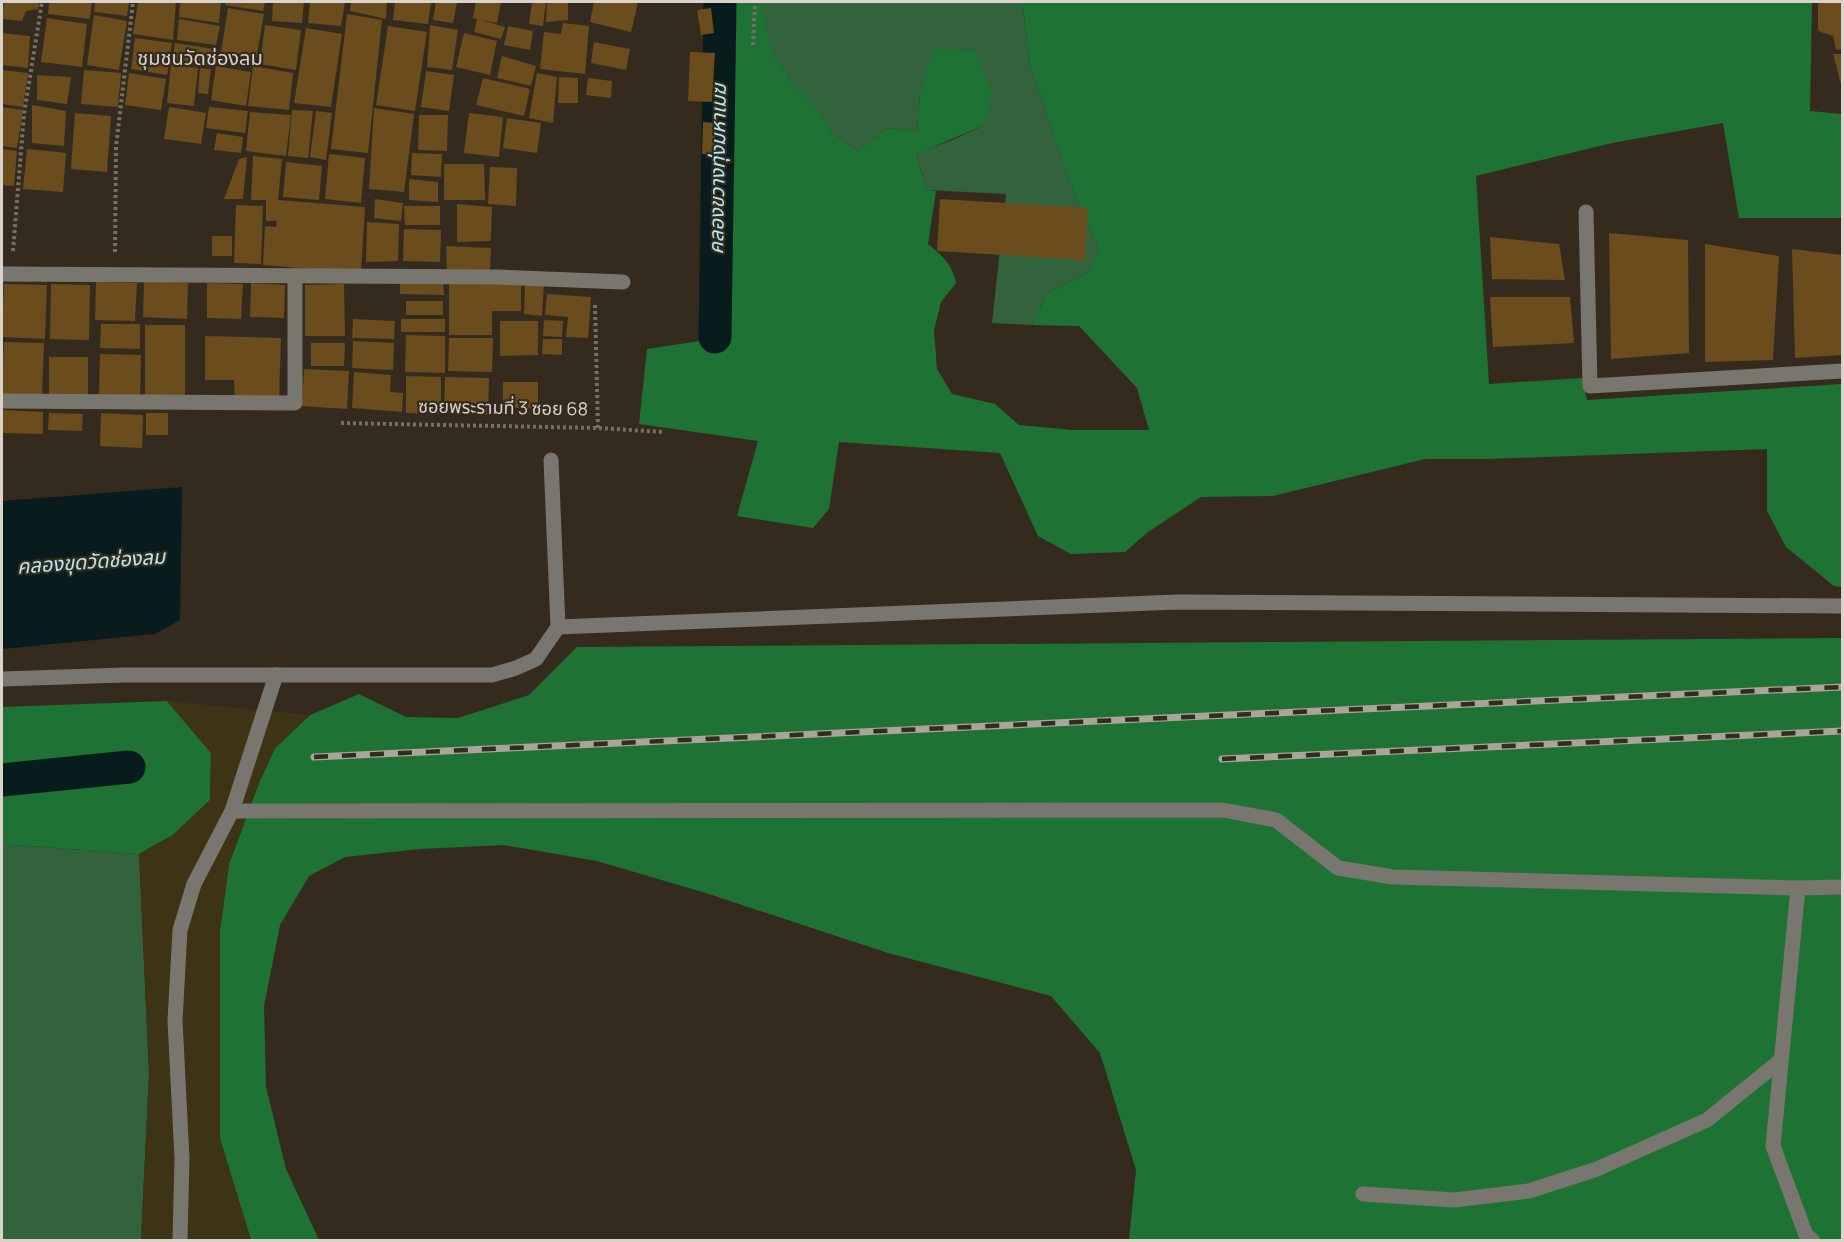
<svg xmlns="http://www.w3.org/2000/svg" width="1844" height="1242" font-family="Manrope,'Noto Sans Thai',sans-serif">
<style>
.green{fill:#33633c}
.forest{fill:#1e7334}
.sand{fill:#3c3414}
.water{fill:#081b1d}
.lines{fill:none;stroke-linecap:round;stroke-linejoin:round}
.canal{stroke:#081b1d;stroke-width:33}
.building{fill:#6a4c1d}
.path{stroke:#766f64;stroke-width:4;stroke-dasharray:3 3;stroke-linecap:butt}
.minor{stroke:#79766f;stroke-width:15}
.rail-casing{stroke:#aaa49a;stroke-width:7}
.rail{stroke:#342b1e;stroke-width:4.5;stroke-dasharray:14;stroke-linecap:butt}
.labels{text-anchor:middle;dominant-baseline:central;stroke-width:4.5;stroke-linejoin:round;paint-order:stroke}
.street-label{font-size:18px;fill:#d9d3cb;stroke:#342b1e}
.neighbourhood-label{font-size:20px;fill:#d9d3cb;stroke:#342b1e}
.water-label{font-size:20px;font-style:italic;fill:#b1edf6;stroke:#342b1e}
</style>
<rect width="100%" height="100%" fill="#342b1e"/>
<!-- green -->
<g class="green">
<path d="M760,2H1016L1023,9L1030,65L1070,182L1099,249L1087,274L1047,293L1032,325L992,323L1006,194L927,190L916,153L950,141L985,125L920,94L917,131L888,128L857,151L831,132L821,112L792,82L772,51Z"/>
<path d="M2,844L139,854L149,1074L141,1240H2Z"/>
</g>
<!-- forest -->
<g class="forest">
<path d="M729,2H760L772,51L792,82L821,112L831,132L857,151L888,128L917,131L920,94L934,48L974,51L992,91L985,125L916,154L927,190L936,191L928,244C942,255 953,266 956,283L941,302L934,330L937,369L952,394L995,404L1019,425L1073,430H1149L1137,388L1079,326L1032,325L1047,293L1087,274L1099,249L1070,182L1030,65L1023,9L1016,2H1812L1810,111L1842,114V218H1739L1723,123L1612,143L1476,176L1489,384L1582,378L1587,400L1842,384V587L1834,586L1786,547L1767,511V449L1487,459H1425L1273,496L1201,497L1148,532L1125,552L1071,554L1038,536L1000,453L839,442L829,509L813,528L737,516L758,441L639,424L647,349L726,337L725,167Z"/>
<path d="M1842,638V1240H1129L1136,1170L1100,1053L1051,996L888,953L709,894L597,861L503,845L420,849L345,857L309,876L280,925L264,1006L266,1087L286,1169L319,1240H251L220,1139V930L229,864L259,783L275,748L310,715L359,694L406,717L458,718L529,695L577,647Z"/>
<path d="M167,701L211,753L210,800L173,835L139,854L2,844V707Z"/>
</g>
<!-- sand -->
<path class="sand" d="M167,701L310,715L275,748L259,783L229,864L220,930V1139L251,1240H141L149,1074L139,854L173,835L210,800L211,753Z"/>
<!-- water -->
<path class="water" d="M182,487L180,620L155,634L2,649V501Z"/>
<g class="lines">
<!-- canal -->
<g class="canal">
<path d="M715,337L720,2"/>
<path d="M2,780L129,767"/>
</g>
</g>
<!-- building -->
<g class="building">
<path d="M4,2H39L38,9L26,11L22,21L2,19Z"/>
<path d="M49,2H92L90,19L48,14Z"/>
<path d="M95,2H129L127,16L94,12Z"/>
<path d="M138,2H176L173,40L133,34Z"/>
<path d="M180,2H221L219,23L179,17Z"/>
<path d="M226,2H265L263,11L225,5Z"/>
<path d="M273,2H304L302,23L272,21Z"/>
<path d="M310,2H345L341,26L308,23Z"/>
<path d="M351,2H387L386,19L350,11Z"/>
<path d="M395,2H431L428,24L393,20Z"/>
<path d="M436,2H457L453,23L433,20Z"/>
<path d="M476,2H501L497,23L481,20L505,27L501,39L474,32L477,19L473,18Z"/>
<path d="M532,2H546L543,26L529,24Z"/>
<path d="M547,2L568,3V20L546,22Z"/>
<path d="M594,2H638L631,32L590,22Z"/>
<path d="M1818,2H1842V49L1836,50L1833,36L1818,31Z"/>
<path d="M228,8L264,14L255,65L220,59Z"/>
<path d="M711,8L714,33L701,35L697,10Z"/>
<path d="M347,14L382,20L368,153L331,149Z"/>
<path d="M94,15L127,21L119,70L87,65Z"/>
<path d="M47,18L87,24L82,67L41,62Z"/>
<path d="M179,19L220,26L216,45L177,40Z"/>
<path d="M563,23L589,26L585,74L540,69L544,32L561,34Z"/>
<path d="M265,25L301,30L296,70L260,64Z"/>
<path d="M430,25L458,30L452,70L427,67Z"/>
<path d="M388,26L427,32L415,111L376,105Z"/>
<path d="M508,26L533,31L530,50L504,45Z"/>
<path d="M306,28L342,34L331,107L294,103Z"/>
<path d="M2,33L30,36L28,68L2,65Z"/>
<path d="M464,33L497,41L490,75L456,67Z"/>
<path d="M135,38L172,43L167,75L131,69Z"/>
<path d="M594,42L630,49L626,70L591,63Z"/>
<path d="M175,43L215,49L212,67L172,61Z"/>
<path d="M690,52L715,53L712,102L688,101Z"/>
<path d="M1833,54H1842V88Z"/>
<path d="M502,56L536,66L531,86L497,78Z"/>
<path d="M171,65L198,68L194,106L167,103Z"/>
<path d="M216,66L251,72L246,106L211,100Z"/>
<path d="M253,66L293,73L289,110L248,106Z"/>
<path d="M200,68L211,69L208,94L198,93Z"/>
<path d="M2,70L28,73L23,107L2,104Z"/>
<path d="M84,70L121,73L118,107L81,104Z"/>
<path d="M426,71L454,75L449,111L421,107Z"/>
<path d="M129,73L166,79L161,110L125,105Z"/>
<path d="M537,73L557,77L553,123L529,118Z"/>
<path d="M37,75L71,77L67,104L37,100Z"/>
<path d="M559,77L578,78V103H558Z"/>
<path d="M483,78L530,89L524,116L476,105Z"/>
<path d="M588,78L612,81L611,98L586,95Z"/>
<path d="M32,105L66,111L64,146L32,143Z"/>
<path d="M2,107L23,110L17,148L2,146Z"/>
<path d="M169,107L206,113L201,144L164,139Z"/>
<path d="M209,107L248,111L245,133L206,128Z"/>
<path d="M374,108L414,114L404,192L369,189Z"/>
<path d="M292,110L313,111L308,158L288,156Z"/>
<path d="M316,111L332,113L326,160L310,157Z"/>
<path d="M250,112L291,115L286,156L246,151Z"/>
<path d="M75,113L111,116L107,172L71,169Z"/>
<path d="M469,113L503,117L499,157L464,153Z"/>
<path d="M419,115H448L447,151L418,150Z"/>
<path d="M507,118L541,123L537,153L503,148Z"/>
<path d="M703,122L716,123L714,154H702Z"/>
<path d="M217,133L243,137L241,153L214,150Z"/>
<path d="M2,149L17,151L14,186L2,185Z"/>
<path d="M27,149L66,153L63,192L23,189Z"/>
<path d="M412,153L442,154L441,177L411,175Z"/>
<path d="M329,154L365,158L361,203L325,199Z"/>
<path d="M253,156L282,159L278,200L365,207L361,273L263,265L265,226L276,227L277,221H266V200H251Z"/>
<path d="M247,157L243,199H224L239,159Z"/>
<path d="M286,162L322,166L319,200L283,197Z"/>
<path d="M444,164H484L485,200H444Z"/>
<path d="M490,167L517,168L516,206L488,204Z"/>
<path d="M409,179L438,182V202L409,200Z"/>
<path d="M375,199L403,203L401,221L374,218Z"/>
<path d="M940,199L1088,208L1085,260L937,251Z"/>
<path d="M457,204L492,207L491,241L457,242Z"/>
<path d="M236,205L263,206L261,264L234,263Z"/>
<path d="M404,206H440V225H405Z"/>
<path d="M367,222L399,224L398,261L366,262Z"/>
<path d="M404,229L441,230L440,262L403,261Z"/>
<path d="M1609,233L1688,240L1689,353L1611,359Z"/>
<rect x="212" y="236" width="20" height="20"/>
<path d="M1490,237L1559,244L1565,280L1492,279Z"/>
<path d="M1705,244L1779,256L1773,360L1705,362Z"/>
<path d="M446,246L491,248L490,272H447Z"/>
<path d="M1792,249L1842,255V355L1795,358Z"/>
<path d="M144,281L188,283L187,319L143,317Z"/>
<path d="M400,281L443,282L444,295L400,294Z"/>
<path d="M449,281L521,282V311H492V335H449Z"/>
<path d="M525,281L544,282L542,316L524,314Z"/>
<path d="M96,282L137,283L135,321L95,320Z"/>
<path d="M207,283L243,284L241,319L207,318Z"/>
<path d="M251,283L285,285L284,318L250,317Z"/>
<path d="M4,284L47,285L45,339L2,337Z"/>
<path d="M51,284L90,285L89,340L50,339Z"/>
<path d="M344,284L345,336H305V285Z"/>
<path d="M547,294L591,297L588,338L566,337L568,317L545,315Z"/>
<path d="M1490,297H1570L1574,343L1493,347Z"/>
<rect x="406" y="301" width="37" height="14"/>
<path d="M353,319L395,321L394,339L352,338Z"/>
<rect x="401" y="319" width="44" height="13"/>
<path d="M544,320L563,321L562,337L543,336Z"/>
<path d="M500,321H538V355L500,356Z"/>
<path d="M101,324H140V349L100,348Z"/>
<rect x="145" y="325" width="40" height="71"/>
<path d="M406,335L445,336V373L405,372Z"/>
<path d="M205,336L281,338L279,400L235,399L234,380H205Z"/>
<path d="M449,338H493L492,372L448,371Z"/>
<path d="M543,339H562V355L542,354Z"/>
<path d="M353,341L394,343L393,370L352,368Z"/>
<path d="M4,342L44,343L42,397L2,395Z"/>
<path d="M311,343H345L344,366H311Z"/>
<path d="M100,354L141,355L140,396L99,395Z"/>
<rect x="49" y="357" width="39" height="42"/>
<path d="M304,369L349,371L347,409L302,406Z"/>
<path d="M354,372L391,375L390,392L403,393L402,412L352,408Z"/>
<path d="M406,376L441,377V414L406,413Z"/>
<path d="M445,377L489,378L488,415L444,413Z"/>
<rect x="503" y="382" width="35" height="26"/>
<path d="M2,410L43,412V434L2,433Z"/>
<path d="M49,413L83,414L82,431L48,430Z"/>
<path d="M101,413L143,415L142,448L100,446Z"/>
<rect x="146" y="413" width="22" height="22"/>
</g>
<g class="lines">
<!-- path -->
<g class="path">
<path d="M753,45L755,2"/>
<path d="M13,251L24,114L42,2"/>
<path d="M115,252L116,147L133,2"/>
<path d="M595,305L598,428"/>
<path d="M341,423L598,428L664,432"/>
</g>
<!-- minor -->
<g class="minor">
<path d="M1586,212L1590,386L1842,371"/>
<path d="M2,274L497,277L623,282"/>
<path d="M2,401L295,403V276"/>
<path d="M551,460L558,627L1177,602L1842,606"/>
<path d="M2,679L124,675H492L516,668L536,659L558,627"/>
<path d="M232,811L1223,810L1276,820L1338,868L1393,877L1798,888L1842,887"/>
<path d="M1798,888L1773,1146L1806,1235L1812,1240"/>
<path d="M1363,1194L1454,1200L1529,1191L1597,1169L1707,1120L1781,1060"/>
<path d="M180,1240L182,1158L175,1021L180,930L194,884L232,811L276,675"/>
</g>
<defs>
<g id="rail">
<path d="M314,757L1842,687"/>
<path d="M1222,759L1842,731"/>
</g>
</defs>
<!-- rail casing -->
<use href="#rail" class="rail-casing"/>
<!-- rail -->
<use href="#rail" class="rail"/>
</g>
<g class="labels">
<!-- street labels -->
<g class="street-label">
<text transform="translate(503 407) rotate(1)">ซอยพระรามที่ 3 ซอย 68</text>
</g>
<!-- neighbourhood labels -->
<g class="neighbourhood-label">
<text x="200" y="57">ชุมชนวัดช่องลม</text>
</g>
<!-- water labels -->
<g class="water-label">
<text transform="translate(717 169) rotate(-89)">คลองขวางทุ่งมหาเมฆ</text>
<text transform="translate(91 561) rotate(-4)">คลองขุดวัดช่องลม</text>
</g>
</g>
<!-- border -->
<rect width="1844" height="1242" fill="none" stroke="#d9d3cb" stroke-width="6"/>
</svg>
